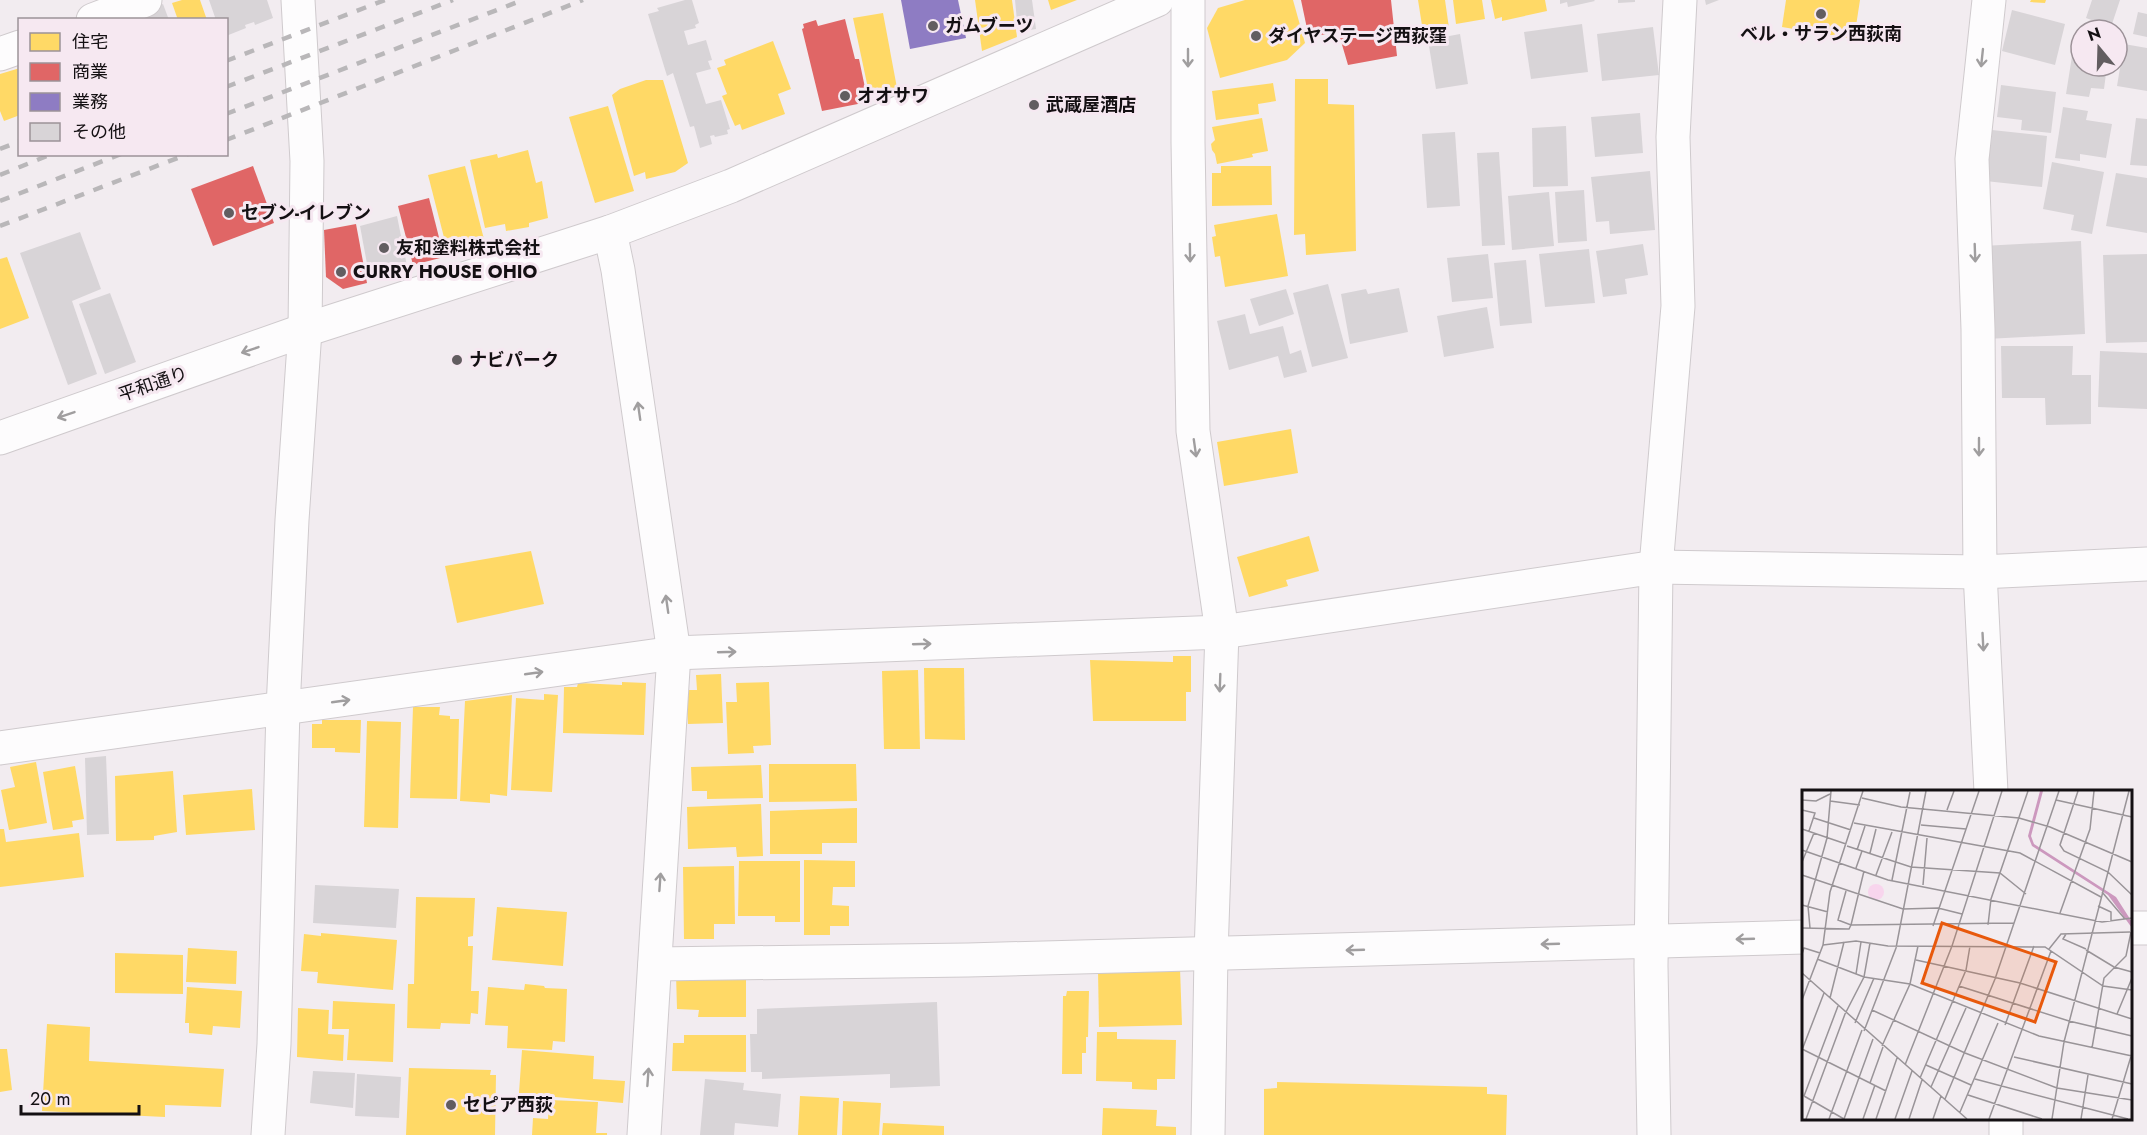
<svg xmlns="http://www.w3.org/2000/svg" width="2147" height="1135" font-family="Jost,'Noto Sans JP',sans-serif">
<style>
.homes{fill:#ffd966}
.shops{fill:#e06666}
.offices{fill:#8e7cc3}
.building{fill:#d8d4d7}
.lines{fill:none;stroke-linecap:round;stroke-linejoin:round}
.minor-casing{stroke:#cfcacd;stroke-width:35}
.minor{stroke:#fdfcfd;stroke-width:33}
.rail{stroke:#b9b7b9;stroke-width:4.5;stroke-dasharray:10 10;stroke-linecap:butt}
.oneway{stroke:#a09e9f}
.poi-dot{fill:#625d60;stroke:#f6e8f1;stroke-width:2}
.labels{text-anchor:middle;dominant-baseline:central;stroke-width:6;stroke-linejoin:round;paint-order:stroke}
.poi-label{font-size:18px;font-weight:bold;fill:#141013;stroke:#f6e8f1;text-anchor:start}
.street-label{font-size:18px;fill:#141013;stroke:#f6e8f1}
.inset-road{fill:none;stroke:#999498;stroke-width:1.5}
.view{fill:#e8590c;fill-opacity:0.15;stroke:#e8590c;stroke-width:3}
.inset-edge{fill:none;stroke:#141013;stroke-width:3}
</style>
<rect width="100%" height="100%" fill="#f2ecf0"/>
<!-- homes -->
<g class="homes">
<path d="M182,0H200L207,20H178L172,3Z"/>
<path d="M975,0H1012L1017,37L982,51Z"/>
<path d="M1048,0H1077L1051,10Z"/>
<path d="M1245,0H1293L1305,43L1287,60L1220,78L1207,28L1218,8Z"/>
<path d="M1418,0H1445L1449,28L1423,32Z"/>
<path d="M1453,0H1482L1485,19L1456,24Z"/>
<path d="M1491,0H1545L1547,11L1502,21V17L1495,19Z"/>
<path d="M1786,0H1860L1854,39L1782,27Z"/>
<path d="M2031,0H2046L2045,3L2030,2Z"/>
<path d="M883,13L897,88L869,93L853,18Z"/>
<path d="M773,41L791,89L778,94L785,114L742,130L740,124L735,126L722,96L727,94L717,68L726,65L724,60Z"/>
<path d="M20,68V115L4,121L0,111V74Z"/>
<path d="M1295,79H1328V104L1354,105L1356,251L1306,255L1305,234L1294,235Z"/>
<path d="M646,80H663L688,163L675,172L646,179L645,172L634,176L612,95L620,89Z"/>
<path d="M1273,83L1276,101L1258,104L1259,114L1216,120L1212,91Z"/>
<path d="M608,106L634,191L595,203L569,117Z"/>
<path d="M1262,118L1268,151L1252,154L1253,157L1217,164L1215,154L1212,150L1211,144L1215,140L1212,127Z"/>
<path d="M528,150L536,183L542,181L548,218L529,223V227L506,231L505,224L485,228L470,160L497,154L498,158Z"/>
<path d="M465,166L485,243L448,253L428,175Z"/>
<path d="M1221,166H1271L1272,205L1212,206V173H1221Z"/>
<path d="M1277,214L1288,276L1225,287L1220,256L1215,257L1212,237L1216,236L1214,225Z"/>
<path d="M7,257L29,318L0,329V259Z"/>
<path d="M1291,429L1298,473L1224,486L1217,442Z"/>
<path d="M1309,536L1319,571L1286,580L1288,586L1249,597L1237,557Z"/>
<path d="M531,551L544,604L457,623L445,566Z"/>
<path d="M1173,656H1191V692H1186V721H1093L1090,660L1173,662Z"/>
<path d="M924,668H964L965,740L925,739Z"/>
<path d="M918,670L920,749H884L882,671Z"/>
<path d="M721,674L723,723L688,724L686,690H697L696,675Z"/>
<path d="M622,682L646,683L644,735L563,733L564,687H577L578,683L622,685Z"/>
<path d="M769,682L771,745L753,746L754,753L728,754L726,702H737L736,683Z"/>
<path d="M544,694L558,695L552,792L511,790L516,698L544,700Z"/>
<path d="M512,695L507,796L490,794V803L460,801L465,701Z"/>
<path d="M413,707H440L439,715L450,716V719H459L457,799L410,798Z"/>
<path d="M322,720H361L360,753L335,752V748H312V724H322Z"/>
<path d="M367,721L401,722L398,828L364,827Z"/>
<path d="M36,762L47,823L9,830L1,790L15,787L10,767Z"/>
<path d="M769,764H856L857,801L769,802Z"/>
<path d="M761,765L763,798L707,799V791H692L691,767Z"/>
<path d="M75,766L84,819L72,821L73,827L53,830L43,772Z"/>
<path d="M173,771L177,832L154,836V840L116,841L115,776Z"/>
<path d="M252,789L255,830L186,835L183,795Z"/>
<path d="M761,804L763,856L737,857L736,847L688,849L687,807Z"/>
<path d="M857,808V843H822V854H770V811Z"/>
<path d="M0,829H4L6,842L79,833L84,877L0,887Z"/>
<path d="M804,860L855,861V887H833L832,905L849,906V926H830V935H804Z"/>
<path d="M739,861H800V922H775V916H738Z"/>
<path d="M734,866L735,924H714V939H684L683,867Z"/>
<path d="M416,897L475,898L473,936L468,937V946H473L471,991H479L478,1014L471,1013L470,1024L441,1023L440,1029L407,1028L408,984H414Z"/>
<path d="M497,907L567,912L563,966L492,960Z"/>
<path d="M321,933L397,940L393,990L317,983L318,972L301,971L304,934L321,936Z"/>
<path d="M188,948L237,951L236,984L186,982Z"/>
<path d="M115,953L183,955V994L115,993Z"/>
<path d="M1180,968L1182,1025L1099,1027L1098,970Z"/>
<path d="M676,974H746V1017H698L699,1010L677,1009Z"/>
<path d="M525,984L544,986L545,988L567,989L565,1042L553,1041L552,1050L507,1048L508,1026L485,1025L488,987L524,990Z"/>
<path d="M187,987L242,991L240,1028L213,1026L212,1035L189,1033V1023H185Z"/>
<path d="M1067,991H1089L1088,1037H1086V1053H1082V1074H1062L1063,996H1066Z"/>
<path d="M333,1001L395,1004L393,1062L347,1060L349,1029H332Z"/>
<path d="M298,1008L329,1010L328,1034L344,1035L343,1061L297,1057Z"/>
<path d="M47,1024L90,1027L89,1061L224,1069L221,1107L165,1105V1117L42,1111Z"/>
<path d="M1097,1032H1117V1039L1176,1040L1175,1079H1157V1090L1132,1089V1082L1096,1081Z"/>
<path d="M684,1035H746V1072L672,1071L673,1043H684Z"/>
<path d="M0,1049H7L12,1090L0,1092Z"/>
<path d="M522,1050L594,1056L593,1079L625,1081L623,1103L544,1096L543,1109L518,1107Z"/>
<path d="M409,1068L491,1070L490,1075H496L495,1135H406Z"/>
<path d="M1277,1082L1487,1087V1094L1507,1095L1506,1135H1264V1089L1277,1088Z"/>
<path d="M800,1096L839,1098L837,1135H798Z"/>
<path d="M549,1100L598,1102L596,1133H607V1135H532L533,1118L548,1119Z"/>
<path d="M843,1101L881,1103L879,1135H842Z"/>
<path d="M1103,1108L1157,1110L1156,1126L1176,1127V1135H1102Z"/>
<path d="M883,1123L944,1126V1135H882Z"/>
</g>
<!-- shops -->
<g class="shops">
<path d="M1301,0H1391L1397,56L1348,65L1338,31L1309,38Z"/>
<path d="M845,19L855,59H859L868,102L822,111L802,29L804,28L803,24L816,20L818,26Z"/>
<path d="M253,166L274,223L213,246L191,189Z"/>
<path d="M429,198L444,257L413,265L398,206Z"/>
<path d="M356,224L367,283L343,289L326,277L324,230Z"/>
</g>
<!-- offices -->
<path class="offices" d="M901,0H958L966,38L910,49Z"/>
<!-- building -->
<g class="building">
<path d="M209,0H267L273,18L255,25L254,22L245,25L246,28L226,36V20H216Z"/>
<path d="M685,0H692L699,23L695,25L696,28L684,31L688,45L706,40L712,60L708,61L711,69L696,73L706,104L721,100L730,129L727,130L728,134L715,137L714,135L710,136L712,144L700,148L694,126L690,127L673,73L667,76L648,14L659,11L657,8Z"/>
<path d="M1015,0H1032L1036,29L1018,32Z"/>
<path d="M1560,0H1594L1595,1L1568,7L1567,2L1560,4Z"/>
<path d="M1618,0H1635V2L1618,3Z"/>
<path d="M1705,0H1719L1706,5Z"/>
<path d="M2092,0H2120L2111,27L2086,18Z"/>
<path d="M163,4L169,20H121V19Z"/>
<path d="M2012,10L2065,24L2055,65L2002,51Z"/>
<path d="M2138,12L2147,14V37L2133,34Z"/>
<path d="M1582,24L1588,72L1531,79L1524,32Z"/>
<path d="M1653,27L1659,75L1602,81L1597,34Z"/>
<path d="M2076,31L2081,32V66H2107L2104,89L2091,88L2089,97L2066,94Z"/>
<path d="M1460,34L1468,84L1436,89L1428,40Z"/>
<path d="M2124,44L2147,48V91L2117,86Z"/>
<path d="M2001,85L2056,92L2051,133L2021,130L2022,120L1997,117Z"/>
<path d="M2063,107L2088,111L2086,120L2112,124L2106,158L2080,154V161L2055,158Z"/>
<path d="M1640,113L1643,153L1595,157L1591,117Z"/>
<path d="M2136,118L2147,119V166L2130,165Z"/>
<path d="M1566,126L1568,186L1533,187L1532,128Z"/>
<path d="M1992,130L2047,136L2042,187L1976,180L1980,144H1991Z"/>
<path d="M1455,132L1460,206L1427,208L1422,134Z"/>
<path d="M1499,152L1505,245L1482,246L1477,153Z"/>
<path d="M2052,162L2104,172L2092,234L2071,230L2074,215L2043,209Z"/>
<path d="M1650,171L1655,230L1610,234L1609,221L1596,222L1591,177Z"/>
<path d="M2116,173L2147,178V233L2106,226Z"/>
<path d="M1584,190L1587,241L1558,243L1555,192Z"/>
<path d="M1549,192L1554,246L1512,250L1508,196Z"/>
<path d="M397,216L408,271L370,280L360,226Z"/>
<path d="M80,232L101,289L72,301L97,374L68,385L20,253Z"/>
<path d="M2081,241L2085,334L1986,339L1982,246Z"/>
<path d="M1643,244L1648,275L1625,279L1627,294L1603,297L1596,251Z"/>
<path d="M1589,249L1595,303L1545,307L1539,254Z"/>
<path d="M1488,254L1493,298L1452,302L1447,258Z"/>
<path d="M2147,254V342L2106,343L2103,255Z"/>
<path d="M1526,260L1532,323L1500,326L1494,263Z"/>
<path d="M1328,284L1348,358L1312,367L1293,293Z"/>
<path d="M1399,288L1408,332L1350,344L1341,294L1366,289L1368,294Z"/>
<path d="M1286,289L1294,314L1259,326L1250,299Z"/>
<path d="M110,293L136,362L105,374L79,304Z"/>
<path d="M1487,307L1494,348L1444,357L1437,316Z"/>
<path d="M1245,314L1250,334L1283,326L1290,354L1301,350L1307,372L1284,378L1278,356L1229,370L1217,321Z"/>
<path d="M2001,346H2073L2072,375H2091V424L2046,425L2045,398H2002Z"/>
<path d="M2100,351L2147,353V409L2098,407Z"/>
<path d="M106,756L109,834L87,835L85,758Z"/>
<path d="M315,885L399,889L396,928L313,923Z"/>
<path d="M937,1002L940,1086L890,1088V1074L762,1079V1072H751L750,1034H757V1009Z"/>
<path d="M313,1071L355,1073L353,1108L310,1103Z"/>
<path d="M357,1074L401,1077L399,1118L355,1116Z"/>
<path d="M705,1079L744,1083L743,1090L781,1094L778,1127L735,1123L734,1135H700Z"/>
</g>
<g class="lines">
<defs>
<g id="minor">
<path d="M1188,0V142L1193,431L1222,632L1211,954L1208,1135"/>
<path d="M1989,0L1972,159L1978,329L1980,572L1991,792"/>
<path d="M93,20L145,0"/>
<path d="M0,54L20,47"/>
<path d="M610,232L618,270L674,653L644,1135"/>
<path d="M0,438L305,330L610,232L731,186L1157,0"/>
<path d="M0,748L674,653L1222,632L1656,567L1980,572L2147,564"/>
<path d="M2130,928H2147"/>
<path d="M655,964L968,960L1804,937"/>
<path d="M2006,1118V1135"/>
<path d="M268,1135L274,1044L283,709L292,520L305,330L307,161L298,0"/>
<path d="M1654,1135L1651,966L1656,567L1678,306L1673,137L1680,0"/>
</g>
</defs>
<!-- minor casing -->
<use href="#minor" class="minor-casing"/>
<!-- minor -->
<use href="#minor" class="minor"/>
<!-- rail -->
<g class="rail">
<path d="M226,61L385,0"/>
<path d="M226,87L453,0"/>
<path d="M226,114L523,0"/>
<path d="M226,140L583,0"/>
<path d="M0,149L20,141"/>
<path d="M0,175L52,154"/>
<path d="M0,201L121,154"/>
<path d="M0,226L188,154"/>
</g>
</g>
<!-- one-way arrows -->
<defs><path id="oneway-shaft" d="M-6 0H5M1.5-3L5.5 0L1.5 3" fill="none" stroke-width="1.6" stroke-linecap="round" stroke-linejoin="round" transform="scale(1.5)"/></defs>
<g class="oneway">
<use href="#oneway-shaft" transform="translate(1188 58) rotate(90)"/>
<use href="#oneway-shaft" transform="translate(1982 58) rotate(96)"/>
<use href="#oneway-shaft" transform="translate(1190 253) rotate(89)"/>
<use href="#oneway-shaft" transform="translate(1975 253) rotate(88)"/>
<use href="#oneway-shaft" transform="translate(250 350) rotate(161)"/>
<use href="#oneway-shaft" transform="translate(639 411) rotate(-98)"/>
<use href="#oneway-shaft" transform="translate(66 415) rotate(161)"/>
<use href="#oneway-shaft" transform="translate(1979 447) rotate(90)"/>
<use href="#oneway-shaft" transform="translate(1195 448) rotate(82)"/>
<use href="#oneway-shaft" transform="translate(667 604) rotate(-98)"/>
<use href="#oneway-shaft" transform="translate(1983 642) rotate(87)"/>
<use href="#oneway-shaft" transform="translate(922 644) rotate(-2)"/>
<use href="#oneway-shaft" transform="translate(727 652) rotate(-2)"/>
<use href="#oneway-shaft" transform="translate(534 673) rotate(-8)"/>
<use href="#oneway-shaft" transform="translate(1220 683) rotate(92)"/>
<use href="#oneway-shaft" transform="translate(341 701) rotate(-8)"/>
<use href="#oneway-shaft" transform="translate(660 882) rotate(-86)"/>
<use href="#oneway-shaft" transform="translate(1745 939) rotate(178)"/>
<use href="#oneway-shaft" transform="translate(1550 944) rotate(178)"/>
<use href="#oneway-shaft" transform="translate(1355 950) rotate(178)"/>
<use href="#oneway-shaft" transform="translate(648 1077) rotate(-86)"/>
</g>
<!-- markers -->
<g class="poi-dot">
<circle cx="1821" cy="14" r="6"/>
<circle cx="933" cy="26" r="6"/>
<circle cx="1256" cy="36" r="6"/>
<circle cx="845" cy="96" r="6"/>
<circle cx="1034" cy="105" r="6"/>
<circle cx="229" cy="213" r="6"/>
<circle cx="384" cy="248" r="6"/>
<circle cx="341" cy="272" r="6"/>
<circle cx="457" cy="360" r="6"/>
<circle cx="451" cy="1105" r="6"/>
</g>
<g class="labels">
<!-- poi labels -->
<g class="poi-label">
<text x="945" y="26">ガムブーツ</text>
<text x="1821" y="34" text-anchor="middle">ベル・サラン西荻南</text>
<text x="1268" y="36">ダイヤステージ西荻窪</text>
<text x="857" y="96">オオサワ</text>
<text x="1046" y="105">武蔵屋酒店</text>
<text x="241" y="213">セブン-イレブン</text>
<text x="396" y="248">友和塗料株式会社</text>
<text x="353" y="272">CURRY HOUSE OHIO</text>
<text x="469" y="360">ナビパーク</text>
<text x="463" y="1105">セピア西荻</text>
</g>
<!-- street labels -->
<g class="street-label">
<text transform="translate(153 384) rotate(-19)">平和通り</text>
</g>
</g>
<!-- overview -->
<g transform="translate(1802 790)">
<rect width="330" height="330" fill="#f2ecf0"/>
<path d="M66 102a8 8 0 1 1 16 0a8 8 0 1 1-16 0Z" fill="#f8d5ed"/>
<path d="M238,1H241L229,46L232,54L314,107L330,132V138L306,105L230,56L226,46Z" fill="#cc98be"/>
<path class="inset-road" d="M276,1L258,55L262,61L306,82L330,105M60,8L99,17L217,28L248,37L330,72M0,10L14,11L28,4M254,10L330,27M28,11L58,15M0,20L13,23L7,41M145,20L152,1M12,28L49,40M52,33L218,63L299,107M119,35L164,39M0,39L44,54M45,56L109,77L198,83L224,104M0,60L86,90L300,132L330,128M55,60L63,36M68,63L74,39M0,72L12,43M54,78L60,61M0,85L101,119L136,118L160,124M74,85L90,42M90,90L108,2M121,95L125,48M44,101L36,130L49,135L212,133M300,102L323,129M0,115L26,122M296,116L309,122V131M258,123L288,39L292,1M49,135L62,81M186,135L189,109L226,1M131,136L177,1M0,138L47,139L49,135M8,138L6,116L25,48L29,1M264,144L261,149L284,159M21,155L54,151L86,156L243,157L301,196L330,200M247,159L259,144L328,142M284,160L312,177L330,182M0,164L2,158L18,163M15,169L62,187L108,194L237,246L330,266M114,170L218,193L330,229M0,183L165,329M54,184L59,152M157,196L267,231L330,246M28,208L42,152M0,210L21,155L28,102L61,1M70,220L163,263L255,298L330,310M315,224L330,188M53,233L72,188M203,235L232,156M62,241L94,158L124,1M80,256L108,194L116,156M290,258L302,188L324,166L329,142M0,259L84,301M0,260L22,203M212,267L330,294M103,275L150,156L200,1M124,275L169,295M118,288L164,180L168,156M173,289L326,329M68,293L81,257M129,297L164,218M166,305L240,329M2,306L36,216M2,306L42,329M143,309L193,189L257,1M158,322L196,233M4,329L43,224L62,187L68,153M27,329L60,240M42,329L71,249M61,329L73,295M74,329L95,268M93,329L110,281M107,329L120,290M131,329L139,306M187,329L249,161M250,329L262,252L327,1M279,329L286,285M310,329L330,263"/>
<path class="view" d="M140,133L254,172L233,232L120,193Z"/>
<rect width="330" height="330" class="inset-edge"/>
</g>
<!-- legend -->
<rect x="18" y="18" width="210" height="138" fill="#f6e8f1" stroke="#9c9298" stroke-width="1.5"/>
<rect x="30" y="33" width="30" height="18" fill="#ffd966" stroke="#9c9298" stroke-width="1.5"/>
<text x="72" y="48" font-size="18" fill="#141013">住宅</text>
<rect x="30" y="63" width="30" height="18" fill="#e06666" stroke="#9c9298" stroke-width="1.5"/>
<text x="72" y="78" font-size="18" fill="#141013">商業</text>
<rect x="30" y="93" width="30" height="18" fill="#8e7cc3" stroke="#9c9298" stroke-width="1.5"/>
<text x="72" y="108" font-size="18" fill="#141013">業務</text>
<rect x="30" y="123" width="30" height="18" fill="#d8d4d7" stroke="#9c9298" stroke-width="1.5"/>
<text x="72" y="138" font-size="18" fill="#141013">その他</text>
<!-- north arrow -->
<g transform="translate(2099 48) rotate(341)"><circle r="28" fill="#f6e8f1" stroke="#9c9298" stroke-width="1.5"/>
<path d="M0-4.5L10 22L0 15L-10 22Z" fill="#625d60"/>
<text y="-9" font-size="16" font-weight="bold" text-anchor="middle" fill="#141013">N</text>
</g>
<!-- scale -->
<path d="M21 1105v9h118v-9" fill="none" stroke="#141013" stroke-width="3"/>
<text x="30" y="1105" font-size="18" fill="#141013" stroke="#f6e8f1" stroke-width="4.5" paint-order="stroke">20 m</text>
</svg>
